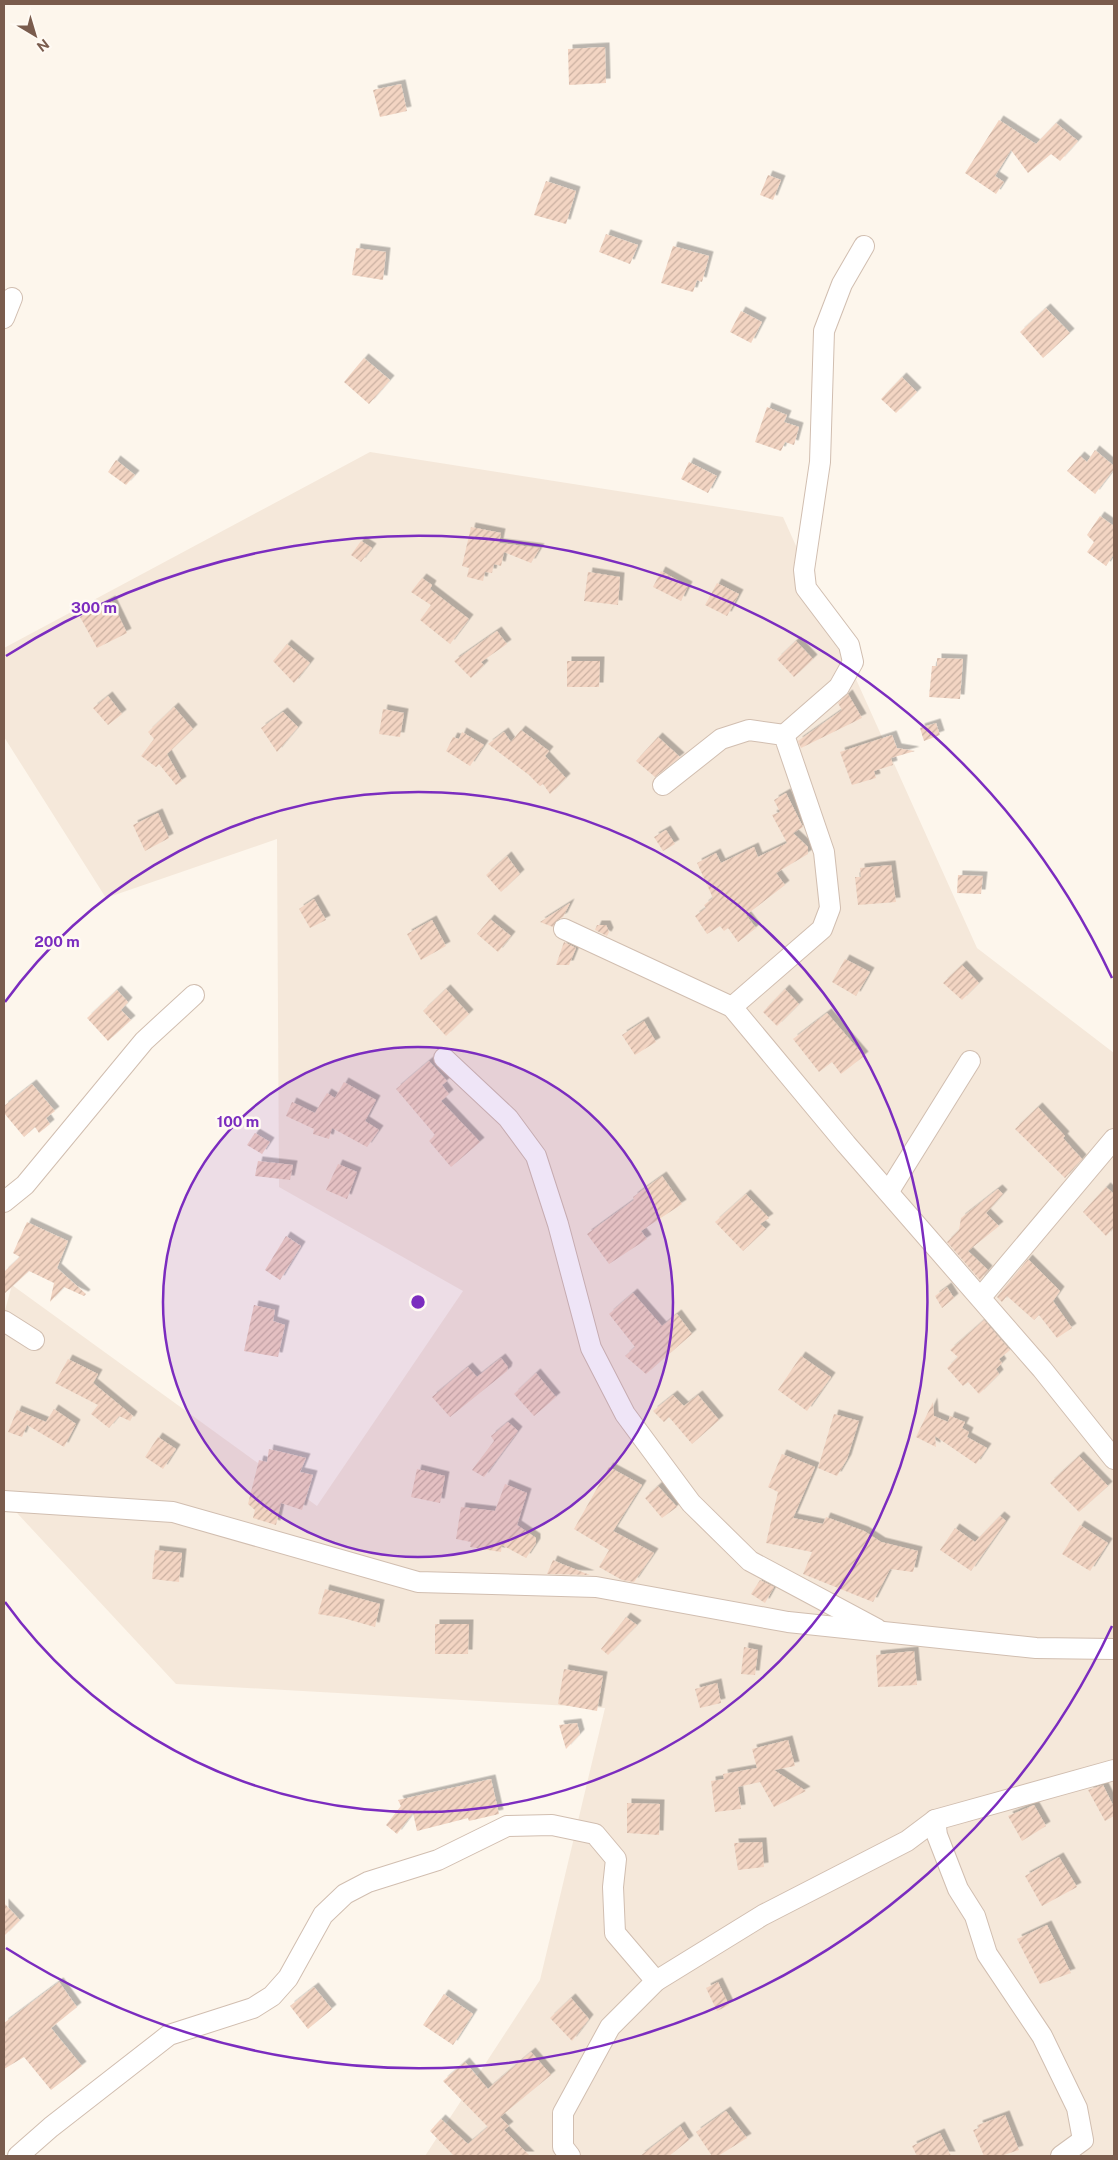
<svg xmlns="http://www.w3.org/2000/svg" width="1118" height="2160" font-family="'Public Sans',sans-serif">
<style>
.residential{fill:#f5e8da}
.building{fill:url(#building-hatch);filter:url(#shadow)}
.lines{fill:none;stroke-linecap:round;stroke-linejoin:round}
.street-casing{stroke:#d1beb0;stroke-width:22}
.street{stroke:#fff;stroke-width:20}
.ring{fill:none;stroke:#7b2cbf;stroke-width:2.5}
.centre{fill:#7b2cbf;stroke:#fffaf3;stroke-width:2.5}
.ring-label{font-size:15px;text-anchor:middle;font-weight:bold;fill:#7b2cbf;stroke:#fffaf3;stroke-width:5;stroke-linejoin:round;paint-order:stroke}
</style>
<defs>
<pattern id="building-hatch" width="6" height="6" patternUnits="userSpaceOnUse" patternTransform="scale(1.25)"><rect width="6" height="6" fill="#f3d5c3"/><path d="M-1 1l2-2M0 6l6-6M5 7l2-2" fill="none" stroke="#cab0a1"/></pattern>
<filter id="shadow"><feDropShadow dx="4.5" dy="-4.5" stdDeviation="0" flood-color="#0004"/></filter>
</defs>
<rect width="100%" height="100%" fill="#fdf6ec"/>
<!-- residential -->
<path class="residential" d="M370,452L783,517L977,948L1114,1053V2156H425L540,1980L605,1708L176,1684L4,1499V1314L12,1285L317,1506L463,1291L279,1187L277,839L106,898L4,737V648Z"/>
<!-- building -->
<g class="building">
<path d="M605,47L606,83L569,85L568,49Z"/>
<path d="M401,84L407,111L380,117L373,90Z"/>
<path d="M999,120L1036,144L1056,123L1078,141L1060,161L1051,154L1028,173L1011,150L995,176L1004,182L996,194L965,173Z"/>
<path d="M768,175L781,180L773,200L760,195Z"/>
<path d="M546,181L576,191L566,224L534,215Z"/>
<path d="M606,234L638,245L630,264L599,252Z"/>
<path d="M673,246L709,256L702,282L697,280L693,292L661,283Z"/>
<path d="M356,248L386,252L383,280L352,275Z"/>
<path d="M1046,308L1070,333L1043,358L1020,332Z"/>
<path d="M741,311L762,322L751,343L730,332Z"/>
<path d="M364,358L390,380L369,404L344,382Z"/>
<path d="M902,377L917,392L896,413L881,399Z"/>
<path d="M767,407L787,415L784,422L799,427L794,445L785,442L781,451L755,442Z"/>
<path d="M1095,450L1114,466V469L1095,494L1067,471L1080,456L1087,462Z"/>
<path d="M116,460L135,475L126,485L108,472Z"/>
<path d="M689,462L717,476L708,493L681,479Z"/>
<path d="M1100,516L1114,526V554L1106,566L1087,552L1094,542L1087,535Z"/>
<path d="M471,527L501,533L499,543L540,548L531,563L504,552L501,566L494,564L492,573L485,572L483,581L467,577L469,568L462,566Z"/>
<path d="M361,541L372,548L361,562L351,555Z"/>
<path d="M661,571L688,586L681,601L653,587Z"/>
<path d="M588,572L620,577L618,605L584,601Z"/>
<path d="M422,578L432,585L430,589L469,619L450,644L420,620L431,605L411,592Z"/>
<path d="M717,583L739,594L727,616L705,605Z"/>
<path d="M111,600L127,633L97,648L80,617Z"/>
<path d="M497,631L507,644L481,662L484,665L471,678L454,661Z"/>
<path d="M796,641L813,659L794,677L777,659Z"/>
<path d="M287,644L310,663L294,683L273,661Z"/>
<path d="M937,658L963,659L960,699L929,697L932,666H937Z"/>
<path d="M567,661H600L599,687H567Z"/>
<path d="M848,694L862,718L801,748L798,741L842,710L838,703Z"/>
<path d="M108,696L122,714L108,725L93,708Z"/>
<path d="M174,707L193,729L167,754L182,781L176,785L159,764L156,767L141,756L154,739L148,732Z"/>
<path d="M383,709L404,713L400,737L379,734Z"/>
<path d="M283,712L298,727L277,752L261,728Z"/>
<path d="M936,723L940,735L924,741L920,728Z"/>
<path d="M521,730L549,751L545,756L566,778L550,794L543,784L540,786L529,775L488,744L504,732L511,742Z"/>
<path d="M462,732L484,745L470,766L446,751L453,737L459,739Z"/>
<path d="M892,735L897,748L915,751L891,758L893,765L874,771L876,778L852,785L840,752Z"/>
<path d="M658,737L680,757L655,777L636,761Z"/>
<path d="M786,793L803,827L793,833L808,847V854L776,873L785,885L746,915L756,928L738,942L728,928L724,931L720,926L707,934L695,916L706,908L704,905L713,898L697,863L716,853L721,863L754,847L758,857L787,843L772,815L780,812L774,800Z"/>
<path d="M158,813L169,838L145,851L133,825Z"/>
<path d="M666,830L675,844L663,851L654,837Z"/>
<path d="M507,856L520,874L501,892L486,875Z"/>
<path d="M891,865L896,902L858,905L855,877H861L860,868Z"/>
<path d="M958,875L983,876L981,894L957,893Z"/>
<path d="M314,899L326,920L310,928L299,909Z"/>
<path d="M570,903L563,917L557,920L553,927L540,922Z"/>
<path d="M490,919L511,936L498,952L477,934Z"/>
<path d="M432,920L446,946L421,960L407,934Z"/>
<path d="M597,925H606L609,932L607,936L595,930Z"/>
<path d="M564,942L576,948L569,965H556Z"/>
<path d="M845,959L870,972L856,996L832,982Z"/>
<path d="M962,965L979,983L962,1000L943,983Z"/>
<path d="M446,989L469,1014L446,1036L423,1011Z"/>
<path d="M785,989L799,1004L777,1026L763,1012Z"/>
<path d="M117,990L128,1002L121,1010L131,1020L108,1041L87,1018Z"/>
<path d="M827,1013L864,1056L841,1074L832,1062L819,1072L793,1039Z"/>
<path d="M644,1021L656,1042L635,1055L622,1035Z"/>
<path d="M429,1061L447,1081L442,1085L449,1094L441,1101L480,1142L451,1167L429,1141L435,1135L396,1089Z"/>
<path d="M344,1082L376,1100L365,1121L379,1130L367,1147L332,1128L329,1139L313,1134L314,1129L286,1116L292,1102L315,1113L327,1093L335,1098Z"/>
<path d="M32,1084L55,1111L46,1118L50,1124L39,1133L35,1127L24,1137L4,1113V1106Z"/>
<path d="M1038,1107L1065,1136L1063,1138L1082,1159L1065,1178L1015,1129Z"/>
<path d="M255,1133L270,1142L262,1154L247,1145Z"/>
<path d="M258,1161L293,1165L290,1180L255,1176Z"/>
<path d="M338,1164L357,1172L347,1199L326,1190Z"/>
<path d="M662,1176L682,1204L641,1231L647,1239L609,1264L587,1234L634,1200L633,1197Z"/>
<path d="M1106,1187L1114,1194V1227L1106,1236L1083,1212Z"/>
<path d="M998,1189L1003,1194L986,1213L999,1226L968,1251L988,1270L980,1280L947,1242L959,1230L961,1218Z"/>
<path d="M746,1194L769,1218L760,1224L766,1229L743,1251L715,1222Z"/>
<path d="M27,1222L68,1241L57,1268L86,1294L84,1296L64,1287L50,1302L54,1283L29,1271L4,1294V1272L20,1257L13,1253Z"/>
<path d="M286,1236L301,1246L280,1280L265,1270Z"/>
<path d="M1028,1259L1060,1291L1053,1301L1072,1328L1057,1338L1039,1315L1034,1320L1007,1296L1002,1302L997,1297Z"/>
<path d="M947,1287L954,1298L942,1308L935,1296Z"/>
<path d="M633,1293L662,1326L677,1314L692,1334L646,1374L625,1356L635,1347L609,1314Z"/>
<path d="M254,1305L275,1310L273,1321L285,1325L278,1357L244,1351Z"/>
<path d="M984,1320L1010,1350L999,1359L1002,1363L996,1369L999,1374L979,1394L968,1382L963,1386L947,1368L958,1357L950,1350Z"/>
<path d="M801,1356L831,1377L807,1411L778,1390Z"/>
<path d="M501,1358L508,1367L507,1371L450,1417L432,1397L468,1367L477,1377Z"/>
<path d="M68,1359L98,1374L93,1383L133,1416L130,1421L119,1416L109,1428L91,1414L98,1405L55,1383Z"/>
<path d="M536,1373L556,1397L534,1416L514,1394Z"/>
<path d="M673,1395L684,1406L698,1395L719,1420L692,1444L669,1417L664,1422L653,1411Z"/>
<path d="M933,1402L934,1416L948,1422L950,1416L965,1422L962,1428L969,1432L967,1437L987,1448L976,1464L935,1436L936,1447L916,1437Z"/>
<path d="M54,1409L76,1424L64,1447L27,1425L22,1437L8,1432L17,1410L46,1422Z"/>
<path d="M834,1414L859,1421L847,1459L837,1476L818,1468Z"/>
<path d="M508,1422L518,1431L484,1477L472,1470L494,1441L491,1436Z"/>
<path d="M158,1437L176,1449L163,1469L145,1457Z"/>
<path d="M269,1449L306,1458L300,1472L313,1475L302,1510L281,1503L276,1525L253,1518L255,1510L248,1504L259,1460L267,1462Z"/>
<path d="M782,1454L815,1467L793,1518L823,1524L826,1517L864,1531L881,1542L918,1551L913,1572L890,1569L873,1602L803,1574L812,1552L766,1543L778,1492L768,1487Z"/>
<path d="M1079,1456L1108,1486L1079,1512L1050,1483Z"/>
<path d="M609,1467L642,1485L613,1531L654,1553L634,1582L622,1580L599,1567L609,1550L574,1529Z"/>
<path d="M417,1469L445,1476L440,1503L411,1497Z"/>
<path d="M505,1484L527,1493L517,1525L536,1538V1543L526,1558L502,1545L501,1552L470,1547L471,1542L456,1539L461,1507L495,1511Z"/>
<path d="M658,1486L677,1507L662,1518L645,1498Z"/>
<path d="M1000,1516L1006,1521L971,1571L940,1550L955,1528L975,1542Z"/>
<path d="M1080,1525L1108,1543L1090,1571L1062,1554Z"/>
<path d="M155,1550L182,1553L179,1582L152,1579Z"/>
<path d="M553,1560L562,1564L590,1575L547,1574Z"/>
<path d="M760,1580L774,1587L765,1603L751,1594Z"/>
<path d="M325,1589L380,1604L375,1627L343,1618L318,1614Z"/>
<path d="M626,1617L637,1625L608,1655L601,1649Z"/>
<path d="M435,1624H469L468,1654H435Z"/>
<path d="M744,1647L758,1650L755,1675L741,1674Z"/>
<path d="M914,1651L917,1685L878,1687L876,1655Z"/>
<path d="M564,1669L603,1676L597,1711L558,1704Z"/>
<path d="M717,1683L721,1703L700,1708L695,1689Z"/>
<path d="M577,1723L580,1734L566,1749L559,1725Z"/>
<path d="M788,1740L795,1766L774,1770L806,1791L774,1807L760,1782L738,1787L741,1809L715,1812L711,1781L724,1779L723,1774L757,1768L752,1749Z"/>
<path d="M491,1779L499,1814L469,1821L468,1818L417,1831L413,1813L397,1834L386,1825L401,1806L398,1800Z"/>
<path d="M1103,1785L1114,1807V1816L1105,1821L1088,1790Z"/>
<path d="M627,1803L660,1804L659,1835L627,1833Z"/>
<path d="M1034,1805L1046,1826L1022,1841L1008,1816Z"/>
<path d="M762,1842L764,1867L738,1870L734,1843Z"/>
<path d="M1059,1857L1077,1887L1042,1906L1025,1876Z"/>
<path d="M4,1903L20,1920L4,1936Z"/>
<path d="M1047,1925L1071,1973L1040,1984L1017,1939Z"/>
<path d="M59,1982L77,2007L51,2028L82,2066L51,2090L24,2057L4,2069V2023Z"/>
<path d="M718,1982L729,2005L717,2011L706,1988Z"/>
<path d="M314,1987L332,2009L308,2029L290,2006Z"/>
<path d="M444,1994L473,2014L453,2045L423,2025Z"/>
<path d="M571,1998L589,2019L572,2041L550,2018Z"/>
<path d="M531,2052L551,2075L500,2117L509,2126L504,2130L530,2156H454L430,2131L441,2119L468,2144L488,2127L443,2081L465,2062L488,2089Z"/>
<path d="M726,2111L747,2138L718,2156H712L696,2132Z"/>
<path d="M1005,2115L1019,2150L1001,2156H984L973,2130L979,2128L978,2125Z"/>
<path d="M680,2126L689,2140L669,2156H640Z"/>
<path d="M940,2133L951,2156H917L912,2146Z"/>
</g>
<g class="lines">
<defs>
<g id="street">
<path d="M4,318L12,298"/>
<path d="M784,735L839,687L853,662L849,645L806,588L804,570L820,462L824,331L842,284L864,246"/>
<path d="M663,785L721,739L749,730L784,735L824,852L830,908L822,929L732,1007"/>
<path d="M564,929L732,1007L846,1144L1042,1369L1114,1459"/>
<path d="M444,1058L508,1118L536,1156L558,1224L591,1348L625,1414L691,1503L750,1561L877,1629"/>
<path d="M889,1191L970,1061"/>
<path d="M4,1202L25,1185L144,1041L194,995"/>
<path d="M981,1297L1114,1139"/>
<path d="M4,1321L34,1340"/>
<path d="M4,1501L173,1512L418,1582L596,1587L788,1622L1036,1648L1114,1649"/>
<path d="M935,1820L937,1835L958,1889L975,1916L987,1954L1042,2036L1077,2108L1083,2140L1061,2156"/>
<path d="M18,2156L51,2127L169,2035L253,2008L272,1996L288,1978L323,1915L345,1894L368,1882L438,1860L507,1826L552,1825L595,1834L616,1859L613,1887L615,1933L656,1981"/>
<path d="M570,2156L563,2147V2113L610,2027L656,1981L763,1915L907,1841L935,1820L1114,1770"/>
</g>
</defs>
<!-- street casing -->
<use href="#street" class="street-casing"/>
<!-- street -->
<use href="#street" class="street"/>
</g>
<!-- distance rings -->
<circle cx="418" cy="1302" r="255" fill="#7b2cbf" fill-opacity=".12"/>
<g class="ring">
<circle cx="418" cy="1302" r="255"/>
<path d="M5 1002A510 510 0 1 1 5 1602"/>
<path d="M1112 1626A766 766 0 0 1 6 1948M6 656A766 766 0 0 1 1112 978"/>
</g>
<circle cx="418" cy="1302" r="8" class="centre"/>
<g class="ring-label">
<text x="94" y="613">300 m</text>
<text x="57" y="947">200 m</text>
<text x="238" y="1127">100 m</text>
</g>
<!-- border -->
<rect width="1118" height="2160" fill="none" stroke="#7a5c4d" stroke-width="10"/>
<!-- north arrow -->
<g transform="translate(35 35) rotate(142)" stroke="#fffaf3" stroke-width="4" paint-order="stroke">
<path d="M0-4L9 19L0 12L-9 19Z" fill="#7a5c4d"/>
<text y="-8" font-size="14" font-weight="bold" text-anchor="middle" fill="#7a5c4d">N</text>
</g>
</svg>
